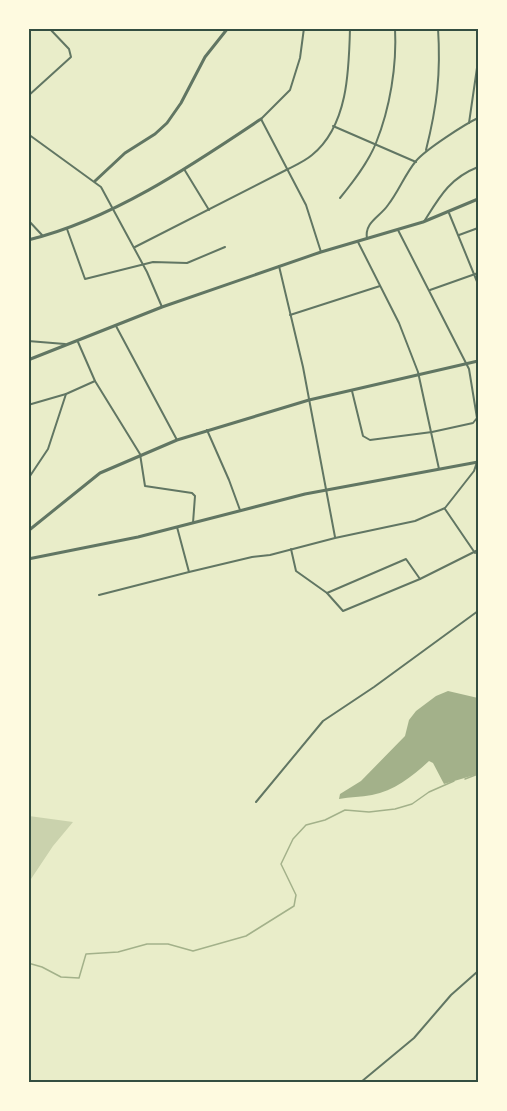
<svg xmlns="http://www.w3.org/2000/svg" width="507" height="1111" font-family="Barlow,sans-serif">
<style>
.green{fill:#cad2ad}
.water{fill:#a3b18a}
.lines{fill:none;stroke-linecap:round;stroke-linejoin:round}
.stream{stroke:#a3b18a;stroke-width:1.5}
.minor{stroke:#617663;stroke-width:2}
.tertiary{stroke:#617663;stroke-width:3}
.neatline{fill:none;stroke:#344e41;stroke-width:2}
</style>
<rect width="100%" height="100%" fill="#e9edc9"/>
<!-- green -->
<path class="green" d="M29,816L73,822L53,846L29,882Z"/>
<!-- water -->
<path class="water" d="M448,691L478,698V774L444,784L433,763L429,761C413,776 394,791 372,795C361,797 350,797 339,799L340,794L361,781L405,736L409,720L416,711L436,696Z"/>
<g class="lines">
<!-- stream -->
<g class="stream">
<path d="M465,779L478,774"/>
<path d="M28,963L42,967L61,977L79,978L86,954L118,952L147,944H168L193,951L246,936L294,906L296,895L281,864L293,839L306,825L325,820L345,810L369,812L395,809L412,804L429,792L454,781"/>
</g>
<!-- minor -->
<g class="minor">
<path d="M268,28H304"/>
<path d="M304,28L300,58L290,90L261,119L306,205L321,252"/>
<path d="M28,96L71,57L69,49L49,28"/>
<path d="M469,123L478,61"/>
<path d="M333,126L416,162"/>
<path d="M28,134L101,187L147,272L162,307"/>
<path d="M426,150C437,106 441,74 438,28"/>
<path d="M184,169L209,210"/>
<path d="M340,198C353,182 368,163 376,143C390,108 397,66 395,28"/>
<path d="M449,213L478,284"/>
<path d="M28,220L42,235"/>
<path d="M425,220C440,196 450,178 478,167"/>
<path d="M67,229L85,279L153,262L187,263L225,247"/>
<path d="M459,235L478,228"/>
<path d="M367,239C364,222 380,217 388,205C399,191 405,174 416,161C425,150 465,124 478,118"/>
<path d="M358,242L399,323L418,372L439,469"/>
<path d="M135,247L288,169C296,165 305,161 312,155C348,126 349,70 350,28"/>
<path d="M279,266L303,367L335,537"/>
<path d="M430,290L478,273"/>
<path d="M290,315L380,286"/>
<path d="M116,326L177,440"/>
<path d="M28,341L65,344"/>
<path d="M78,342L95,381L140,454L145,486L192,493L195,496L193,523"/>
<path d="M352,391L363,436L370,440L432,432L473,423L477,418L469,369L398,230"/>
<path d="M28,405L66,394"/>
<path d="M207,430L229,480L240,510"/>
<path d="M28,479L48,449L66,394L95,381"/>
<path d="M445,509L475,553"/>
<path d="M177,527L189,572"/>
<path d="M291,549L296,571L327,593L343,611L420,579L478,550"/>
<path d="M327,593L406,559L420,579"/>
<path d="M99,595L189,572L252,557L270,555L335,538L415,521L445,508L474,471L477,462"/>
<path d="M256,802L323,721L374,687L478,611"/>
<path d="M361,1082L414,1038L451,995L477,972L478,965"/>
</g>
<!-- tertiary -->
<g class="tertiary">
<path d="M95,181L125,153L155,134L167,123L181,103L205,57L228,28"/>
<path d="M28,240C111,220 191,166 261,119"/>
<path d="M28,360L162,307L321,252L423,222L478,199"/>
<path d="M28,531L100,473L177,440L309,400L478,361"/>
<path d="M28,559L138,537L305,494L478,462"/>
</g>
</g>
<!-- border -->
<rect width="507" height="1111" fill="none" stroke="#fefae0" stroke-width="60"/>
<rect x="30" y="30" width="447" height="1051" class="neatline"/>
</svg>
